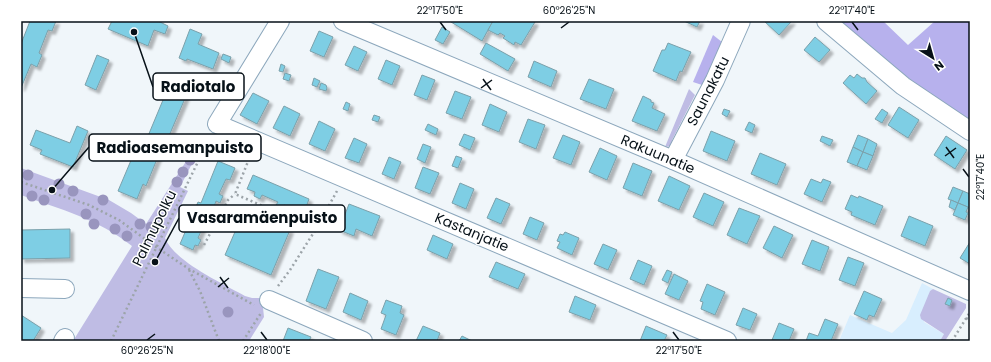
<svg xmlns="http://www.w3.org/2000/svg" width="991" height="362" font-family="Poppins,sans-serif">
<style>
.built{fill:#d8eefe}
.green{fill:#bfbce4}
.forest{fill:#b7b1ed}
.building{fill:#7ecee4;stroke:#7ba0aa;filter:url(#shadow)}
.lines{fill:none;stroke-linecap:round;stroke-linejoin:round}
.minor-casing{stroke:#8ca7bc;stroke-width:20}
.path{stroke:#9ca4a9;stroke-width:2.5;stroke-dasharray:2 3;stroke-linecap:butt}
.minor{stroke:#fff;stroke-width:18}
.tree{fill:#9995be}
.ticks{fill:none;stroke:#071118;stroke-width:1.5}
.labels{text-anchor:middle;dominant-baseline:central;stroke-width:3;stroke-linejoin:round;paint-order:stroke}
.street-label{font-size:14px;fill:#071118;stroke:#fff}
.leader{fill:none;stroke:#071118;stroke-width:1.5}
.callout-dot{fill:#071118;stroke:#fff;stroke-width:1.5}
.callout{fill:#fff;stroke:#071118;stroke-width:1.5}
.callout-label{font-size:15px;text-anchor:middle;font-weight:bold;fill:#071118}
.neatline{fill:none;stroke:#071118;stroke-width:1.5}
.ticks-label{font-size:10px;text-anchor:middle;fill:#071118}
</style>
<defs>
<filter id="shadow"><feDropShadow dx="3.5" dy="3.5" stdDeviation="1" flood-color="#0004"/></filter>
</defs>
<rect width="100%" height="100%" fill="#f0f6fa"/>
<!-- built -->
<path class="built" d="M922,283L933,289L930,291L924,322L944,334L940,341H839L850,315L892,333L906,320Z"/>
<!-- green -->
<g class="green">
<path d="M689,89L695,95L694,97L672,140L673,141L672,146L665,147Z"/>
<path d="M194,151L197,152L196,156L180,187L188,191L165,238C175,262 222,283 245,296L252,298H262L264,317L249,341H73L132,246C98,219 62,210 21,195V168L109,200L131,213L146,224L192,152Z"/>
<path d="M933,289L966,304V308L945,341H940L944,334L921,319L920,315L930,291Z"/>
</g>
<!-- forest -->
<g class="forest">
<path d="M836,21H883L908,45L935,21H970V124L918,89Z"/>
<path d="M713,35L722,42L723,50L702,85L693,82Z"/>
</g>
<!-- building -->
<g class="building">
<path d="M30,21H56L52,31L48,30L39,53L42,55L37,67L31,64L21,88V44Z"/>
<path d="M112,21H158L168,26L165,34L154,30L148,46L108,29Z"/>
<path d="M451,21H493L482,41L451,22Z"/>
<path d="M493,21H533L535,22L521,45L515,42L514,45L503,38L505,36L500,33L498,35L488,30Z"/>
<path d="M684,21H700L697,27Z"/>
<path d="M764,21H792L779,35Z"/>
<path d="M442,27L450,32L443,44L435,40Z"/>
<path d="M190,29L202,34L198,44L219,53L213,69L187,59L186,61L179,58Z"/>
<path d="M319,31L333,37L324,57L310,51Z"/>
<path d="M815,37L830,50L819,62L804,50Z"/>
<path d="M486,43L515,59L508,71L480,54Z"/>
<path d="M668,43L691,52L682,72L680,71L676,81L653,71L662,50H665Z"/>
<path d="M354,46L367,52L358,71L345,65Z"/>
<path d="M223,54L231,57L229,63L221,59Z"/>
<path d="M97,55L109,60L96,90L85,85Z"/>
<path d="M386,60L400,66L392,85L378,79Z"/>
<path d="M534,61L557,71L551,87L528,77Z"/>
<path d="M281,64L285,66L283,72L279,71Z"/>
<path d="M285,73L291,75L289,81L283,79Z"/>
<path d="M857,74L862,78H865L867,82L877,91L866,104L843,83L850,75L854,78Z"/>
<path d="M422,75L435,80L427,100L414,95Z"/>
<path d="M314,78L320,81L317,87L312,85Z"/>
<path d="M589,79L614,89L606,109L580,99Z"/>
<path d="M321,83L326,85L327,88L326,91L319,89Z"/>
<path d="M168,88L186,96L166,143L164,142L146,186L143,184L137,199L118,191L132,158L138,160Z"/>
<path d="M455,91L471,97L462,119L446,113Z"/>
<path d="M253,93L269,101L257,124L240,115Z"/>
<path d="M643,96L651,100V102L654,103L652,108L665,114L657,131L632,121Z"/>
<path d="M346,102L350,104L348,111L343,109Z"/>
<path d="M490,104L507,112L499,132L482,125Z"/>
<path d="M284,106L300,114L290,136L273,128Z"/>
<path d="M899,107L919,120L908,138L888,125Z"/>
<path d="M724,109L730,111L727,117L722,114Z"/>
<path d="M882,109L888,113L882,123L875,119Z"/>
<path d="M374,115L380,117L378,122L372,120Z"/>
<path d="M528,119L545,125L536,149L519,142Z"/>
<path d="M319,121L335,129L325,151L309,144Z"/>
<path d="M749,122L755,125L752,133L745,130Z"/>
<path d="M428,124L438,129L436,135L425,130Z"/>
<path d="M77,126L88,131L73,167L40,154L42,150L30,145L36,130L70,143Z"/>
<path d="M711,131L735,141L727,161L703,151Z"/>
<path d="M464,134L475,138L470,150L459,145Z"/>
<path d="M563,135L580,142L571,165L553,158Z"/>
<path d="M858,135L868,139L863,152L853,147Z"/>
<path d="M822,136L833,140L830,146L820,141Z"/>
<path d="M946,136L967,150L955,169L934,155Z"/>
<path d="M354,138L367,144L359,163L345,158Z"/>
<path d="M868,139L877,144L873,156L863,152Z"/>
<path d="M423,144L431,147L425,163L417,159Z"/>
<path d="M853,147L863,152L857,166L847,162Z"/>
<path d="M600,148L617,156L607,180L589,172Z"/>
<path d="M863,152L873,156L867,170L857,166Z"/>
<path d="M760,153L786,164L777,185L751,174Z"/>
<path d="M456,156L462,158L458,168L452,166Z"/>
<path d="M389,157L401,162L394,179L382,174Z"/>
<path d="M218,161L235,168L230,180L226,179L219,194L223,196L220,203L216,201L213,210L210,209L207,216L211,217L208,224L205,222L198,238L201,240L198,246L195,245L193,250L180,244L198,202L201,203Z"/>
<path d="M633,163L652,171L642,196L623,188Z"/>
<path d="M423,167L439,173L430,194L415,188Z"/>
<path d="M253,175L309,199L304,213L295,209L294,213L291,211L292,208L284,205L283,208L276,205L278,202L262,195L260,199L254,196L255,192L247,189Z"/>
<path d="M669,176L690,186L679,210L658,201Z"/>
<path d="M811,179L821,183L823,179L831,182L822,202L804,194Z"/>
<path d="M460,183L474,189L466,209L452,203Z"/>
<path d="M953,187L963,191L958,203L948,199Z"/>
<path d="M963,191L970,194V208L958,203Z"/>
<path d="M704,193L724,202L713,226L693,217Z"/>
<path d="M851,195L858,198L859,196L883,206L875,225L851,215L852,212L845,209Z"/>
<path d="M496,198L510,204L501,224L487,218Z"/>
<path d="M951,200L958,203L955,210L949,207Z"/>
<path d="M958,203L968,207L966,212L968,213L965,220L953,215Z"/>
<path d="M349,204L380,216L372,236L356,229L354,236L339,230Z"/>
<path d="M739,208L760,216L747,244L727,235Z"/>
<path d="M244,211L290,230L271,275L225,255Z"/>
<path d="M909,216L933,226L925,246L901,236Z"/>
<path d="M530,217L544,223L537,240L523,234Z"/>
<path d="M774,226L793,235L782,258L763,248Z"/>
<path d="M70,229V258L21,259V230Z"/>
<path d="M565,232L579,238L572,255L557,248L560,242L557,241L560,234L563,235Z"/>
<path d="M433,235L453,244L447,259L427,250Z"/>
<path d="M812,240L829,247L820,271L802,264Z"/>
<path d="M970,242V264L960,258Z"/>
<path d="M603,244L617,250L608,270L594,264Z"/>
<path d="M848,257L864,263L855,286L839,280Z"/>
<path d="M638,260L652,266L644,285L630,279Z"/>
<path d="M496,262L525,274L518,289L489,277Z"/>
<path d="M318,269L339,277L326,309L306,301Z"/>
<path d="M667,270L672,272L668,283L662,280Z"/>
<path d="M674,274L688,281L679,300L665,294Z"/>
<path d="M707,284L725,292L715,315L701,309L703,302L700,301Z"/>
<path d="M864,291L882,299L874,317L869,315L867,320L854,314Z"/>
<path d="M350,293L368,301L361,320L343,312Z"/>
<path d="M575,296L596,305L590,320L569,312Z"/>
<path d="M948,298L952,300L950,306L945,304Z"/>
<path d="M386,300L402,306L400,313L404,315L396,335L381,329L386,315L381,313Z"/>
<path d="M743,308L757,314L750,330L736,325Z"/>
<path d="M21,315L41,328L33,341H21Z"/>
<path d="M825,319L838,324L831,341H806L809,333L818,336Z"/>
<path d="M779,323L794,329L789,341L772,340Z"/>
<path d="M423,326L440,333L437,341H416Z"/>
<path d="M646,326L667,335L664,341H640Z"/>
<path d="M288,328L311,337L309,341H283Z"/>
<path d="M462,336L472,341H459Z"/>
</g>
<g class="lines">
<defs>
<g id="minor">
<path d="M280,21L217,124L727,341"/>
<path d="M343,21L673,160L970,291"/>
<path d="M826,21L903,86L970,131"/>
<path d="M673,160L715,80L741,21"/>
<path d="M21,288L65,289"/>
<path d="M269,300L363,341"/>
<path d="M63,341L65,338"/>
</g>
</defs>
<!-- minor casing -->
<use href="#minor" class="minor-casing"/>
<!-- path -->
<g class="path">
<path d="M251,154L235,194L316,229"/>
<path d="M21,182L89,205L119,220L156,247L189,269L254,305"/>
<path d="M204,245L228,200L235,194"/>
<path d="M189,270L200,291L219,341"/>
<path d="M278,286L290,270L316,229L337,191"/>
<path d="M966,318L970,320"/>
<path d="M111,341L210,137"/>
<path d="M243,341L261,313"/>
<path d="M952,341L970,312"/>
</g>
<!-- minor -->
<use href="#minor" class="minor"/>
</g>
<!-- trees -->
<g class="tree">
<circle cx="190" cy="160" r="5.5"/>
<circle cx="183" cy="172" r="5.5"/>
<circle cx="28" cy="175" r="5.5"/>
<circle cx="177" cy="182" r="5.5"/>
<circle cx="59" cy="184" r="5.5"/>
<circle cx="73" cy="191" r="5.5"/>
<circle cx="32" cy="196" r="5.5"/>
<circle cx="44" cy="200" r="5.5"/>
<circle cx="103" cy="200" r="5.5"/>
<circle cx="86" cy="214" r="5.5"/>
<circle cx="94" cy="224" r="5.5"/>
<circle cx="140" cy="224" r="5.5"/>
<circle cx="151" cy="227" r="5.5"/>
<circle cx="115" cy="229" r="5.5"/>
<circle cx="127" cy="236" r="5.5"/>
<circle cx="228" cy="312" r="5.5"/>
</g>
<!-- ticks -->
<path class="ticks" d="M440,22L446,30M852,22L858,30M561,28L569,22M483,79L491,90M481,88L492,80M946,147L954,158M945,156L956,148M963,169L969,177M220,277L228,288M218,287L229,278M261,332L267,340M673,332L679,340M147,340L155,334"/>
<g class="labels">
<!-- street labels -->
<g class="street-label">
<text transform="translate(708 91) rotate(-63)">Saunakatu</text>
<text transform="translate(658 154) rotate(23)">Rakuunatie</text>
<text transform="translate(154 228) rotate(-64)">Palmupolku</text>
<text transform="translate(472 232) rotate(23)">Kastanjatie</text>
</g>
</g>
<!-- callouts -->
<path class="leader" d="M134 32L153 87M52 190L89 147M155 262L179 218"/>
<g class="callout-dot">
<circle cx="134" cy="32" r="4"/>
<circle cx="52" cy="190" r="4"/>
<circle cx="155" cy="262" r="4"/>
</g>
<g class="callout">
<rect x="153" y="73" width="91" height="27" rx="4"/>
<rect x="89" y="134" width="172" height="27" rx="4"/>
<rect x="179" y="205" width="166" height="27" rx="4"/>
</g>
<g class="callout-label">
<text x="198" y="92">Radiotalo</text>
<text x="175" y="153">Radioasemanpuisto</text>
<text x="262" y="223">Vasaramäenpuisto</text>
</g>
<!-- border -->
<rect width="991" height="362" fill="none" stroke="#ffffff" stroke-width="44"/>
<!-- north arrow -->
<g transform="translate(933 58) rotate(143)" stroke="#ffffff" stroke-width="3" paint-order="stroke">
<path d="M0-3L7 15L0 10L-7 15Z" fill="#071118"/>
<text y="-6" font-size="11" font-weight="bold" text-anchor="middle" fill="#071118">N</text>
</g>
<rect x="22" y="22" width="947" height="318" class="neatline"/>
<g class="ticks-label">
<text x="440" y="14">22°17'50"E</text>
<text x="569" y="14">60°26'25"N</text>
<text x="852" y="14">22°17'40"E</text>
<text transform="translate(980 177) rotate(-90)" y="4">22°17'40"E</text>
<text x="147" y="354">60°26'25"N</text>
<text x="267" y="354">22°18'00"E</text>
<text x="679" y="354">22°17'50"E</text>
</g>
</svg>
